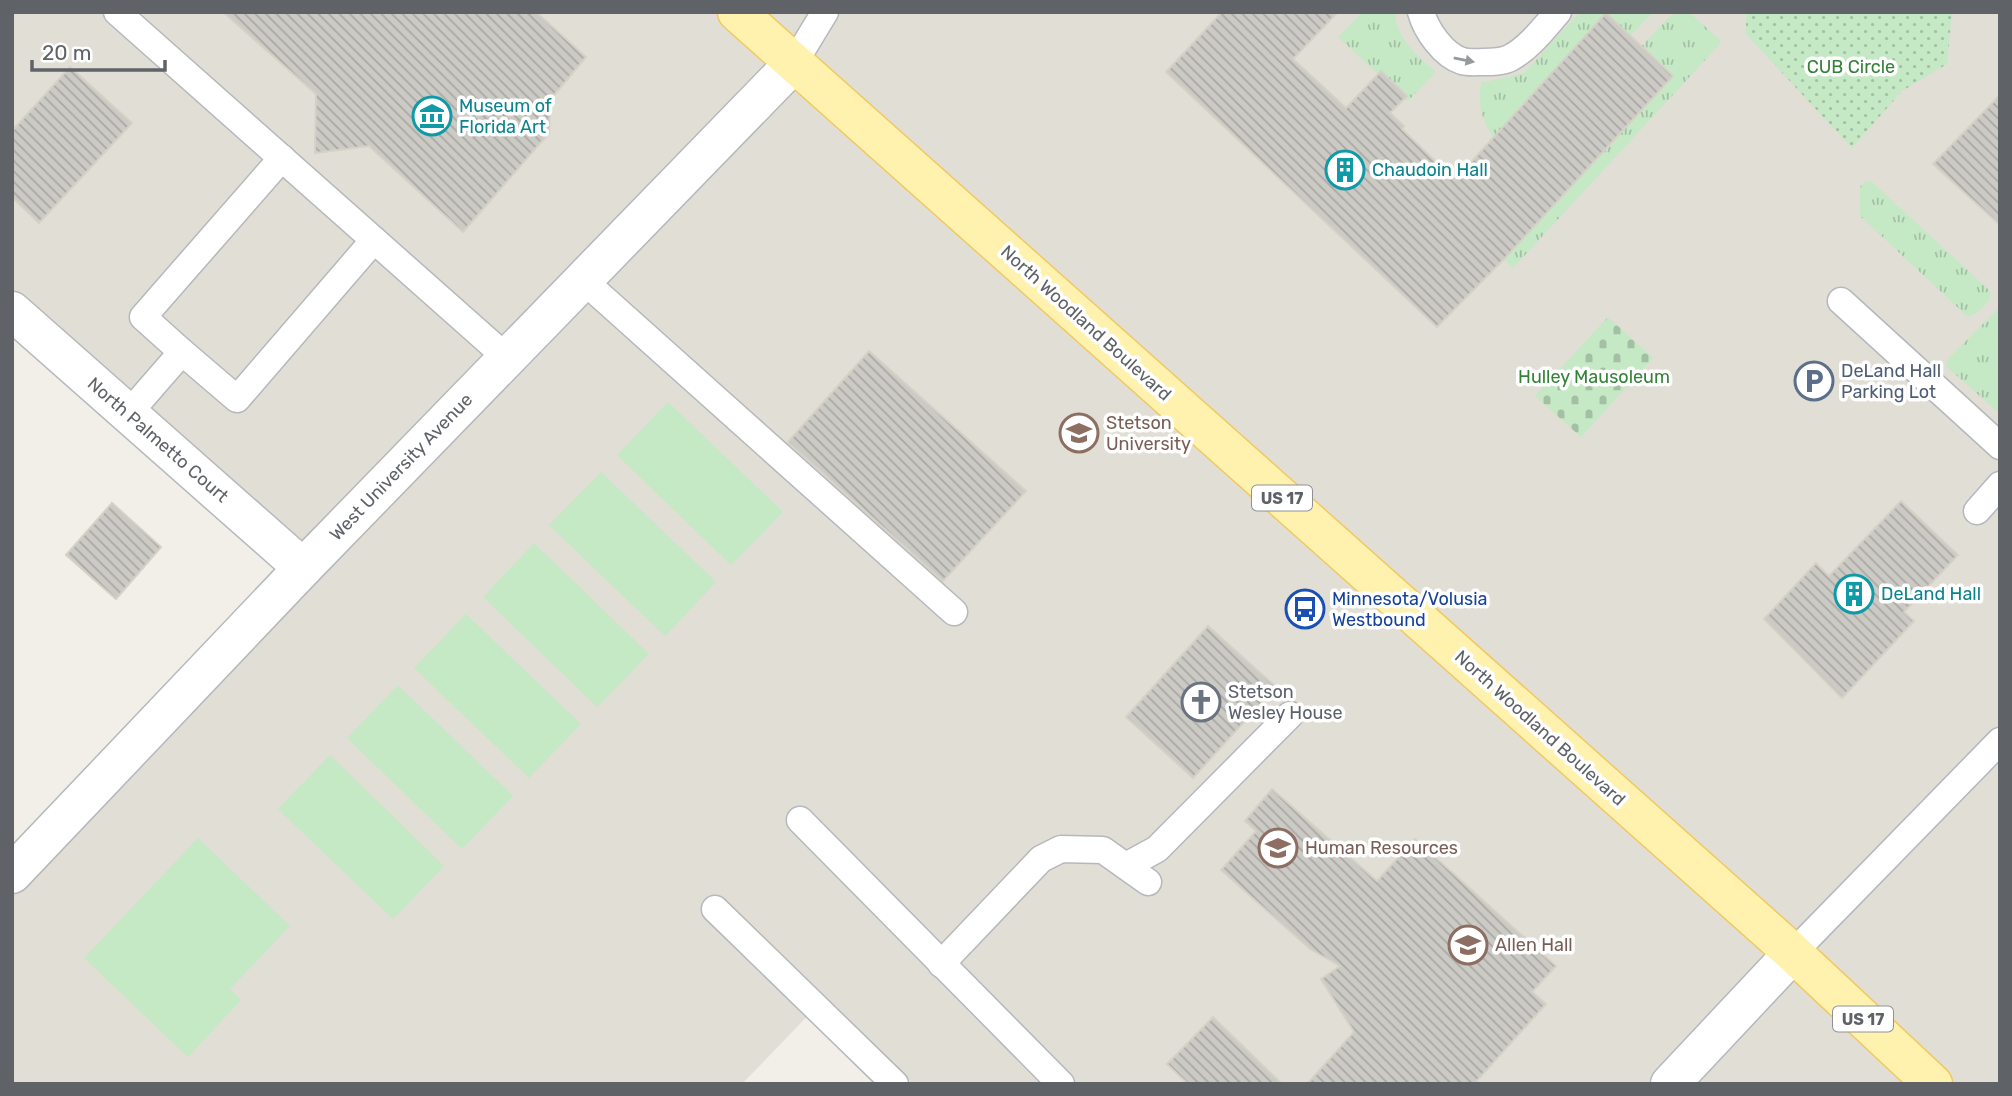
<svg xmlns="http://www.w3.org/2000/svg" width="2012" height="1096" font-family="Rubik,sans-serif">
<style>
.education{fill:#e1ded6}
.grass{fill:url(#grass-tufts)}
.cemetery{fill:url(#cemetery-stones)}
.park{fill:url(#park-dots)}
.garden{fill:#c5e8c5}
.building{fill:url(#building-back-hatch);stroke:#d6d1c6;stroke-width:2}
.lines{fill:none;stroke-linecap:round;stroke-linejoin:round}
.service-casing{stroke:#b5b8bc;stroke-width:29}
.minor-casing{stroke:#b5b8bc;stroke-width:41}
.tertiary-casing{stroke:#b5b8bc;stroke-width:41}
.primary-casing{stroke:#f2c960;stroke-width:41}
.service{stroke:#fff;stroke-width:26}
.minor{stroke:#fff;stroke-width:38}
.tertiary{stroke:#fff;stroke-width:38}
.primary{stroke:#fff2af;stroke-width:38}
.oneway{fill:#979a9d}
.labels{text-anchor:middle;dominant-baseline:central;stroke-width:7;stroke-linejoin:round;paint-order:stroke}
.shield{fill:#fff;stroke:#8f9295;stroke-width:2}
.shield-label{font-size:16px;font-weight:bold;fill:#5f6368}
.park-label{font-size:18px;fill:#348238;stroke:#fff}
.culture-label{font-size:18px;fill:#0d838f;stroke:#fff;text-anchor:start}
.street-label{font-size:18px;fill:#5f6368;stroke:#fff}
.service-label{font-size:18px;fill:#4e5e75;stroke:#fff;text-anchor:start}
.education-label{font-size:18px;fill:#785e54;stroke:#fff;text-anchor:start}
.transit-label{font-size:18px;fill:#164399;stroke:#fff;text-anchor:start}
.worship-label{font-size:18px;fill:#5b616d;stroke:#fff;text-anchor:start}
</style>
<defs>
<pattern id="grass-tufts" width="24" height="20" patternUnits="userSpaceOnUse" patternTransform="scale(1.75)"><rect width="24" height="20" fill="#c5e8c5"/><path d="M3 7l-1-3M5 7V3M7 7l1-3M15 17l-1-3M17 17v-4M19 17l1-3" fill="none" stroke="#a3c0a4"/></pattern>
<pattern id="cemetery-stones" width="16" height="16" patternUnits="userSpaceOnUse" patternTransform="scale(1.75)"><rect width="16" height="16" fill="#c5e8c5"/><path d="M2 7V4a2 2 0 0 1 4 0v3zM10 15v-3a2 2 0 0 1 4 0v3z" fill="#a3c0a4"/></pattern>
<pattern id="park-dots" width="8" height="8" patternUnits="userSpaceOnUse" patternTransform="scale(1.75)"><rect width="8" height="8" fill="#c5e8c5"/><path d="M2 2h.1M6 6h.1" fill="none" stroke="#a3c0a4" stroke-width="1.8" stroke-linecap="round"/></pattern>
<pattern id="building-back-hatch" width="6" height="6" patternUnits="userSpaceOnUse" patternTransform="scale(1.75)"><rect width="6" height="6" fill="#cccac5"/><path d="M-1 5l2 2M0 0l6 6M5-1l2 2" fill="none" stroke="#a9a8a4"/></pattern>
</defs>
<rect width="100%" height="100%" fill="#f1efe8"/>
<!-- education -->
<path class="education" d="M12,12H2000V1084H913L823,1000L742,1084H12V874L303,568L12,299Z"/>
<!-- grass -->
<g class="grass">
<path d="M1363,12H1395C1396,38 1417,56 1436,72L1408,101L1405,98L1407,96L1381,72L1378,74L1338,37Z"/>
<path d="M1580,12H1653L1630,36L1605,14L1493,137C1482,120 1477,104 1481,83L1524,73Z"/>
<path d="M1680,12L1690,13L1721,41L1718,46L1513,268L1504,259L1673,77L1641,47L1670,16Z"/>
<path d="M1866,181L1872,182L1989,290L1991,296C1987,304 1976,317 1967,316L1860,216V187Z"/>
<path d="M2000,307V414L1946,366L1948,359Z"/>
</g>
<!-- cemetery -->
<path class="cemetery" d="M1608,317L1653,358L1581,437L1535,396Z"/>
<!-- park -->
<path class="park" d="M1746,12H1952L1947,64L1902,91L1852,148L1746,34Z"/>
<!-- garden -->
<g class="garden">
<path d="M668,402L783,512L731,565L617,455Z"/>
<path d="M601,472L716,582L665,636L549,525Z"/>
<path d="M534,543L649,654L597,707L483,597Z"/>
<path d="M466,614L581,724L529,778L414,668Z"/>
<path d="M398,685L513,796L462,849L347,738Z"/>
<path d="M330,755L444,866L393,919L278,809Z"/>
<path d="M198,838L290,926L230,989L241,1000L188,1057L84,958Z"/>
</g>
<!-- building -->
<g class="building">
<path d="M223,12H536L586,57L550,100L549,133L463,232L369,146L315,153L316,94Z"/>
<path d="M1222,12H1338L1293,59L1346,108L1381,71L1407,96L1390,113L1404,126L1402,129L1455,180L1606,13L1673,76L1504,259L1437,327L1166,72Z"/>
<path d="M70,67L132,123L39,223L12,197V131Z"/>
<path d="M2000,95V225L1933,164Z"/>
<path d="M869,351L1026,491L943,581L788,442Z"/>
<path d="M1901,501L1958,555L1904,612L1914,621L1842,698L1764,619L1816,563L1829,576Z"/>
<path d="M112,503L161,547L116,599L66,555Z"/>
<path d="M1208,626L1276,687L1193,778L1126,717Z"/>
<path d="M1272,789L1377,881L1415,839L1556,966L1532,992L1546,1004L1474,1084H1307L1354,1032L1321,979L1340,966L1310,949L1221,870L1256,831L1245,821Z"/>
<path d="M1213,1017L1282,1084H1188L1167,1064Z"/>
</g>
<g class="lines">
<defs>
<g id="service">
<path d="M117,12L507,358"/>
<path d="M1421,12C1426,30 1443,55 1462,61C1469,63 1476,62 1483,62C1492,62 1502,62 1510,58C1529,48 1544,28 1558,12"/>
<path d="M794,63L825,12"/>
<path d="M583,280L954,612"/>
<path d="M1841,301L2000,446"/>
<path d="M182,352L237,399L374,240"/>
<path d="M128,414L182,352L143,317L282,158"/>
<path d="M1977,511L2000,485"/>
<path d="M800,820L1061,1084"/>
<path d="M1126,866L1157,849L1290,715"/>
<path d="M715,909L895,1084"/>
<path d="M1793,953L2000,741"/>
<path d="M941,964L1041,859L1061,849L1103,850L1148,882"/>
</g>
<g id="minor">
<path d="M12,311L303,568"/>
<path d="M12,874L303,568L794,63"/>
</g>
<path id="tertiary" d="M1670,1084L1793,953"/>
<path id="primary" d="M737,12L1793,953L1933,1084"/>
</defs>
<!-- service casing -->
<use href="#service" class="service-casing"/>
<!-- minor casing -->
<use href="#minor" class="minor-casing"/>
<!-- tertiary casing -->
<use href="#tertiary" class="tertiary-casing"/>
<!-- primary casing -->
<use href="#primary" class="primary-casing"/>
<!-- service -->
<use href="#service" class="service"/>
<!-- minor -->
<use href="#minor" class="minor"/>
<!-- tertiary -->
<use href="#tertiary" class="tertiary"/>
<!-- primary -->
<use href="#primary" class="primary"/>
</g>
<!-- one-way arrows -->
<defs><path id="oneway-solid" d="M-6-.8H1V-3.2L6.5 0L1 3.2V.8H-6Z" transform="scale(1.75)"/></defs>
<use class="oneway" href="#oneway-solid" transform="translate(1464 60) rotate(11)"/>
<!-- icons -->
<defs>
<symbol id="museum-ring" viewBox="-11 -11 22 22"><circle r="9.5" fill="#fff" stroke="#0f9aa8" stroke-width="1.5"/><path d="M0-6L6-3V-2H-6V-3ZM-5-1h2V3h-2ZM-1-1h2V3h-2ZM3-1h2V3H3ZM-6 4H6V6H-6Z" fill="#0f9aa8"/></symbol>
<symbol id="building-ring" viewBox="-11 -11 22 22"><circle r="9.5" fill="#fff" stroke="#0f9aa8" stroke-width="1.5"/><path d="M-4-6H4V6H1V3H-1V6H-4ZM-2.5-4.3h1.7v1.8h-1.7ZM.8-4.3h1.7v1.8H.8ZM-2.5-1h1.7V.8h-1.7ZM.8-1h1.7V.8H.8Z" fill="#0f9aa8"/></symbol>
<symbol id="parking-ring" viewBox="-11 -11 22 22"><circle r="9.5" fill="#fff" stroke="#5c6f8a" stroke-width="1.5"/><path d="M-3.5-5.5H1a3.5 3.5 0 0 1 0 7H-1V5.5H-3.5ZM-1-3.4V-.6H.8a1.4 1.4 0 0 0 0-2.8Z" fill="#5c6f8a"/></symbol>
<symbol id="university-ring" viewBox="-11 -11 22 22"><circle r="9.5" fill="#fff" stroke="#8d6e63" stroke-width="1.5"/><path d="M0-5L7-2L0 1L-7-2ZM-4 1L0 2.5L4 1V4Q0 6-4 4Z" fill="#8d6e63"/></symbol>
<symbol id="bus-ring" viewBox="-11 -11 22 22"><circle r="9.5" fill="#fff" stroke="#1a4fb4" stroke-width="1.5"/><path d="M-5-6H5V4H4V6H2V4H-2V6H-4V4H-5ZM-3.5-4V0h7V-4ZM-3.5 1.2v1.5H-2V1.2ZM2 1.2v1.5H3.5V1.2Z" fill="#1a4fb4"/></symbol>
<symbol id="church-ring" viewBox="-11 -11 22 22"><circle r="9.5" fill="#fff" stroke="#6b7280" stroke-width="1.5"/><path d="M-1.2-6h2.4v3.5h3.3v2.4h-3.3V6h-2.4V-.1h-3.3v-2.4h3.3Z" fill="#6b7280"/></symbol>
</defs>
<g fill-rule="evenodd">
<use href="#museum-ring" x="410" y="94" width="44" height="44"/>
<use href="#building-ring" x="1323" y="148" width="44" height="44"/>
<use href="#parking-ring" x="1792" y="359" width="44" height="44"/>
<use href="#university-ring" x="1057" y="411" width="44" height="44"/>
<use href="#building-ring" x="1832" y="572" width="44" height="44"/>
<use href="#bus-ring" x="1283" y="587" width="44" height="44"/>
<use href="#church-ring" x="1179" y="680" width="44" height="44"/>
<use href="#university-ring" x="1256" y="826" width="44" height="44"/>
<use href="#university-ring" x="1446" y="923" width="44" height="44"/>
</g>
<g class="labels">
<!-- shield labels -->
<g class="shield">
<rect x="1252" y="485.5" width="60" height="25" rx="5"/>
<rect x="1833" y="1006.5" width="60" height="25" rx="5"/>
</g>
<g class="shield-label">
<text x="1282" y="498">US 17</text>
<text x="1863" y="1019">US 17</text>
</g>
<!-- park labels -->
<g class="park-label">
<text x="1851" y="67">CUB Circle</text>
<text x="1594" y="377">Hulley Mausoleum</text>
</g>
<!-- culture labels -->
<g class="culture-label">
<text x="459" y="106">Museum of<tspan x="459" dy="21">Florida Art</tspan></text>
<text x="1372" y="170">Chaudoin Hall</text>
<text x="1881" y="594">DeLand Hall</text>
</g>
<!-- street labels -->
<g class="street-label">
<text transform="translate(1086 323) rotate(42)">North Woodland Boulevard</text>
<text transform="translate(158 440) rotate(41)">North Palmetto Court</text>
<text transform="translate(401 467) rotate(-46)">West University Avenue</text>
<text transform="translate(1540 728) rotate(42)">North Woodland Boulevard</text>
</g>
<!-- service labels -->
<g class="service-label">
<text x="1841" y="371">DeLand Hall<tspan x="1841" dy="21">Parking Lot</tspan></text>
</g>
<!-- education labels -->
<g class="education-label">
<text x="1106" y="423">Stetson<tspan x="1106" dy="21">University</tspan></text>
<text x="1305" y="848">Human Resources</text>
<text x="1495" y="945">Allen Hall</text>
</g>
<!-- transit labels -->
<g class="transit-label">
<text x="1332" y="599">Minnesota/Volusia<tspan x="1332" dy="21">Westbound</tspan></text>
</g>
<!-- worship labels -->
<g class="worship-label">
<text x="1228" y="692">Stetson<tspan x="1228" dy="21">Wesley House</tspan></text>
</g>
</g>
<!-- border -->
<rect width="2012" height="1096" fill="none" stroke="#5f6368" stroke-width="28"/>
<!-- scale -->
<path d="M32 60v10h133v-10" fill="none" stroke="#5f6368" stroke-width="3.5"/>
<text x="42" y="60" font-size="21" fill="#5f6368" stroke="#ffffff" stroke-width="5" paint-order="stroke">20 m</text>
</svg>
